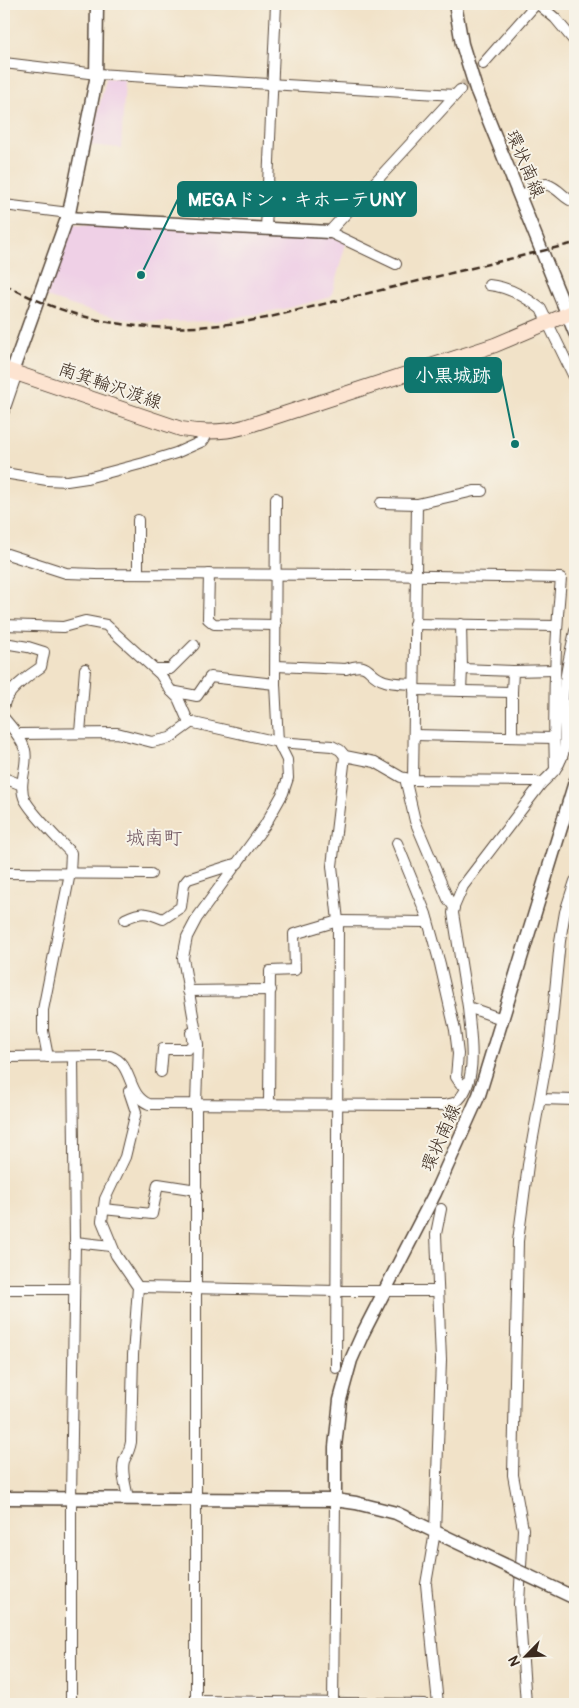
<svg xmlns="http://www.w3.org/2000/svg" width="579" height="1708" font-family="Pangolin,'Klee One',sans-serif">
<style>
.built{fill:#efd0e6}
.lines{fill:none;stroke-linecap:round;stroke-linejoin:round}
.minor-tunnel{stroke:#cdbda6;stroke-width:10;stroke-dasharray:10 5;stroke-linecap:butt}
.minor-casing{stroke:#564638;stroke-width:12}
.tertiary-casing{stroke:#564638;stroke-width:15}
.secondary-casing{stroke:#564638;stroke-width:16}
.minor{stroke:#fff;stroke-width:10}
.tertiary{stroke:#fff;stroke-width:12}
.secondary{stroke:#fde4d1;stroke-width:14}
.rail{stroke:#3b2a1e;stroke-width:2.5;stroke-dasharray:8 4;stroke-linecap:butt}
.tertiary-bridge-casing{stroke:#564638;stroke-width:15;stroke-linecap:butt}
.tertiary-bridge{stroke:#fff;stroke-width:12}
.labels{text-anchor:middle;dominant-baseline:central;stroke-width:4;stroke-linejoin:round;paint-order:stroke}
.street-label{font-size:18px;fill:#3b2a1e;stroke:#f7f3e8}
.neighbourhood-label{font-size:19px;fill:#6d525d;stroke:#f7f3e8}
.leader{fill:none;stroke:#0f766e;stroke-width:2}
.callout-dot{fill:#0f766e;stroke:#f7f3e8;stroke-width:2}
.callout{fill:#0f766e;stroke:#0f766e;stroke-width:2}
.callout-label{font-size:19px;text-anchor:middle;font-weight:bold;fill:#fff}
</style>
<rect width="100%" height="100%" fill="#f7f3e8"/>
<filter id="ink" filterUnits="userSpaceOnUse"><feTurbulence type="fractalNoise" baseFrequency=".02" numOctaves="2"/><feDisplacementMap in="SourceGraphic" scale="10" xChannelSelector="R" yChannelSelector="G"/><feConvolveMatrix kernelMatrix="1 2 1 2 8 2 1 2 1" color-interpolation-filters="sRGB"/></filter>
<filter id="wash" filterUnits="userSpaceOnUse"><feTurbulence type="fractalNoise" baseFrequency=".0096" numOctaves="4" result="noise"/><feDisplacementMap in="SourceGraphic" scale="20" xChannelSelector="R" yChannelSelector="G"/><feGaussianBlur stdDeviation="1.12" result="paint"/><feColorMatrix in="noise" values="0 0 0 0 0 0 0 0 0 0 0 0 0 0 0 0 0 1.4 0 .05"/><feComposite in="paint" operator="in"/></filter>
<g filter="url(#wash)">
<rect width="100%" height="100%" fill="#f1e2c8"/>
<!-- built -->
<g class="built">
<path d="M105,78L125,79L121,148L89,145L105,83Z"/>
<path d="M74,224L330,235L346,243L331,297L284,309L215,321L158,322L125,319L96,313L46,297L68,228Z"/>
</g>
</g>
<g filter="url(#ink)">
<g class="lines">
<!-- minor-tunnel -->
<path class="minor-tunnel" d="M460,90L483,64"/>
<defs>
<g id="minor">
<path d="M538,4L555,18L575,42"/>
<path d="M4,63L97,74L455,95"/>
<path d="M483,64L536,4"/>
<path d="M519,196L546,184C561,189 563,199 575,202"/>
<path d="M4,205L69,213"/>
<path d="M266,229L276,4"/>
<path d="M396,264L329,232L460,90"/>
<path d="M489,285C508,287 525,296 541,309L575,379"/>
<path d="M4,411L17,373"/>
<path d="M4,473L47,480L67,481L87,478L144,463L176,453L203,441L205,438V432"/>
<path d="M381,503L417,504"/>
<path d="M138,520V574"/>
<path d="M4,553L66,573L96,574L366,575L561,578C555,642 553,706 555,770"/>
<path d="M209,574L208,619L214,624L276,625"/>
<path d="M414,624L556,626"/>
<path d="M461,624L462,669L513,671"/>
<path d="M4,625L63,627L85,621L106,625L160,674L171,691L178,698L188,721L194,723L278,742L332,746L340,750L345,756L375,762L401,777L413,780L534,781L541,784"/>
<path d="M4,643L28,647L44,652L41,667C30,674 5,693 4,705"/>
<path d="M276,666L346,669C372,660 366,676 385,681C394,684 405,683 414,684"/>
<path d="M155,669H170L194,645"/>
<path d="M414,690L512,692L513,671L555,670"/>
<path d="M171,691L197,696L210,677L275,684"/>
<path d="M461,691L462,669"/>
<path d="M4,718C12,728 21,737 25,750C29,765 17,784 25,800C33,815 59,840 71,853L70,873L43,1010V1031L48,1057"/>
<path d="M80,733L85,669"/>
<path d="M18,734L117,733L152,742L170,738L192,722"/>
<path d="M414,735L554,738"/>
<path d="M512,737V692"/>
<path d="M4,778L22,785"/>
<path d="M405,778L415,821L448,899L454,907"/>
<path d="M413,780L417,504L474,491H482"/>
<path d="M397,843L426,914L440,964L455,1030L458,1054L456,1077L460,1083L466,1086"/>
<path d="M4,873L151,874"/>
<path d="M125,919C142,911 146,912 163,919L181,907L184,884L188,879L238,863"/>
<path d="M188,991L271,990"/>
<path d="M502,1019L468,1007L453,913L454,907L463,886L541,784C549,776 558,769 562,757C568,740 562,718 563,700C564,677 570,654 575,631"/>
<path d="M4,1057L110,1056C134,1064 126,1095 149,1104L445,1105C448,1104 453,1104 456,1102C480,1083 470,1033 468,1007"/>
<path d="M161,1072L163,1049H188L193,1044L191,1033"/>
<path d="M540,1099L575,1100"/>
<path d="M269,1105L270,971L295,970L294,934L338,921L428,922"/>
<path d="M103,1209L152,1214L158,1184L197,1190"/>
<path d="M75,1242L111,1246"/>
<path d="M138,1287L337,1291H437"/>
<path d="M4,1289H74"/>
<path d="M336,1368L338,921L332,866L345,756"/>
<path d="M128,1498C126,1487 121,1472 124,1461C127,1455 130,1449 131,1442L133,1355L138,1287L116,1255L102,1221L105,1199L125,1157L136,1112L129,1091"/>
<path d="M196,1701L424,1704"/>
<path d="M71,1704V1498L75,1242L73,1057"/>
<path d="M196,1704V1104L198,1044L183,958L187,937L197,918L265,825L283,793L288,778L287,760L278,742L275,684L276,498"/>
<path d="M333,1704L335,1500"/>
<path d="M438,1704L426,1584L435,1532L441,1360L436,1234L441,1209"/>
<path d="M526,1704L519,1604L523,1529L513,1475L518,1241L528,1165L550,1042L560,941L565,912L575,881"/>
</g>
<g id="tertiary">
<path d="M455,4L462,44L476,89L575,333"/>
<path d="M67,218L329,232"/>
<path d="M12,372L69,213L96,80L97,4"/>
<path d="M4,1498L335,1500L356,1503L396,1513L446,1537"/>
<path d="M335,1500V1447L340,1400L351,1360L363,1333L435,1193L479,1095L575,782"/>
</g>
<path id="secondary" d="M4,369L181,429C203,433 222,433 244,427L495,345L575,311"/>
</defs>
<!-- minor casing -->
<use href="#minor" class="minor-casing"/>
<!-- tertiary casing -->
<use href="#tertiary" class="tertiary-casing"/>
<!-- secondary casing -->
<use href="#secondary" class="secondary-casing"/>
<!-- minor -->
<use href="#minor" class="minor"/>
<!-- tertiary -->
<use href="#tertiary" class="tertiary"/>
<!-- secondary -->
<use href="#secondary" class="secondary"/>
<!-- rail -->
<path class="rail" d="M4,284C90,331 171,336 266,318L575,243"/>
<defs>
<path id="tertiary-bridge" d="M446,1537L575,1598"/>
</defs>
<!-- tertiary-bridge casing -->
<use href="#tertiary-bridge" class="tertiary-bridge-casing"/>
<!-- tertiary-bridge -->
<use href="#tertiary-bridge" class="tertiary-bridge"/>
</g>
</g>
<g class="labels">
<!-- street labels -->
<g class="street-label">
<text transform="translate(525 164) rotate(67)">環状南線</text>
<text transform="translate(110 386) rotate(19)">南箕輪沢渡線</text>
<text transform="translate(441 1138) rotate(-66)">環状南線</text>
</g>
<!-- neighbourhood labels -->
<g class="neighbourhood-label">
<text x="154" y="838">城南町</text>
</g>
</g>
<!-- callouts -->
<path class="leader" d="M141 275L178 199M515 444L501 375"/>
<g class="callout-dot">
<circle cx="141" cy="275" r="5"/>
<circle cx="515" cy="444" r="5"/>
</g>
<g class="callout">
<rect x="178" y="182" width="238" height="34" rx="5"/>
<rect x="405" y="358" width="96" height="34" rx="5"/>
</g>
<g class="callout-label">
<text x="297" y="206">MEGAドン・キホーテUNY</text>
<text x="453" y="382">小黒城跡</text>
</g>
<!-- margin -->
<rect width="579" height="1708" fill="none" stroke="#f7f3e8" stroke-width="20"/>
<!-- north arrow -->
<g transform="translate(526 1656) rotate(246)" stroke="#f7f3e8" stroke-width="4" paint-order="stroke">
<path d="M0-4L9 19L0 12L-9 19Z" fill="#3b2a1e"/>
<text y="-8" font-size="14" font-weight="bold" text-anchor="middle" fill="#3b2a1e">N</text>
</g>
</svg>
